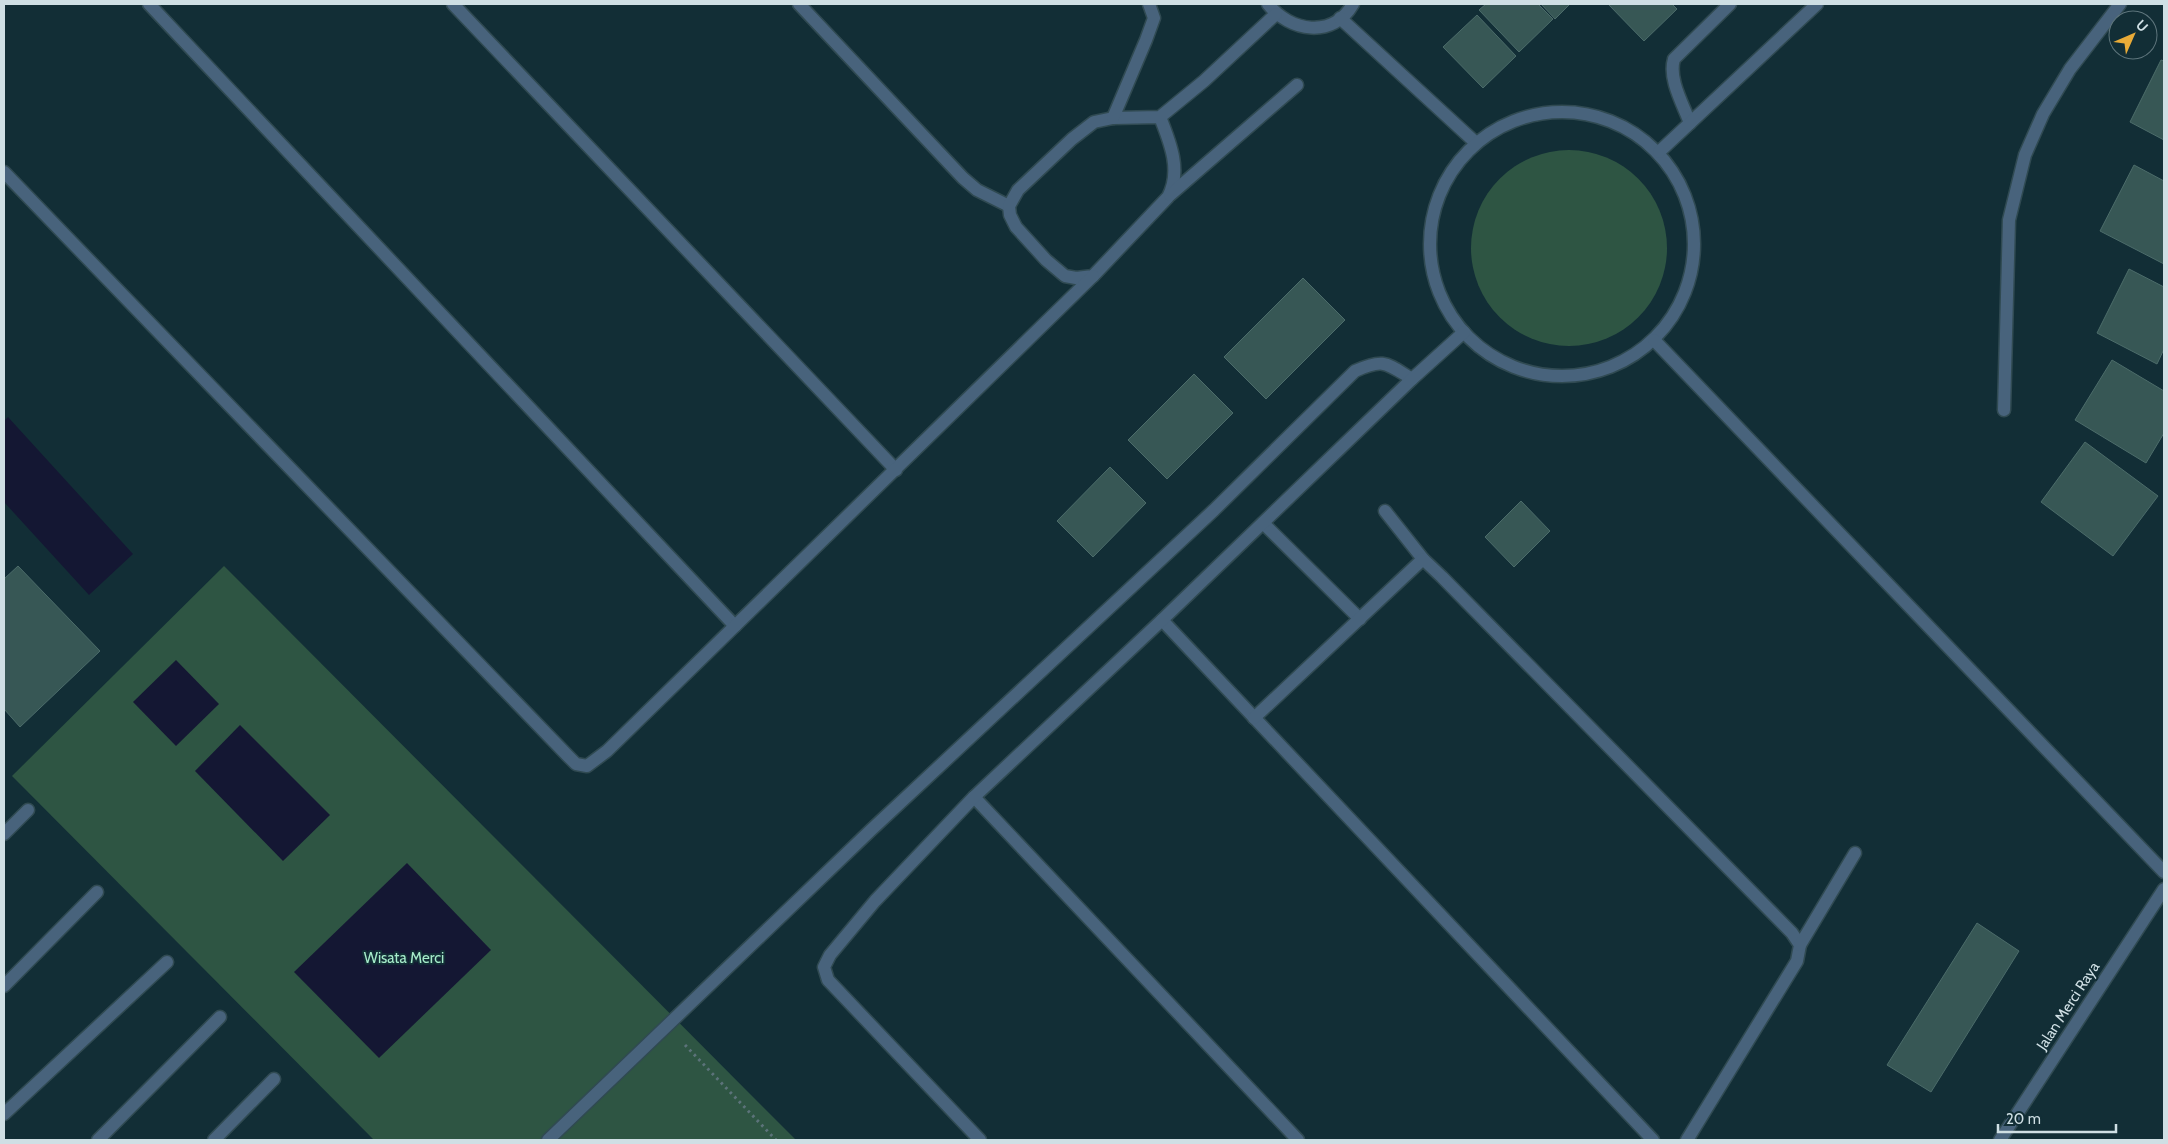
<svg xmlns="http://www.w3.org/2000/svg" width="2168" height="1144" font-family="Cabin,sans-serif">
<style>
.green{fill:#2e5543}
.water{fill:#141733}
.building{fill:#375755;stroke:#4c6c6a}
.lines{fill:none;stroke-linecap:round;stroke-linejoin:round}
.minor-casing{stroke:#304a52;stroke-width:15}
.path{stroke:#5c737a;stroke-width:3;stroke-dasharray:2.5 4;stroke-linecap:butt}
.minor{stroke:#48637c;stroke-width:12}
.labels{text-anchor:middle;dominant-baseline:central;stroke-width:4;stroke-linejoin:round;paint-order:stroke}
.park-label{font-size:15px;fill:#a6ecca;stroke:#122e36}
.street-label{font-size:15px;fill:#cfdfe4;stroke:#122e36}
</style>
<rect width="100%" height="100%" fill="#122e36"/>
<!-- green -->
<g class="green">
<circle cx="1569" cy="248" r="98"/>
<path d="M224,566L796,1140H374L12,776Z"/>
</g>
<!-- water -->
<g class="water">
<path d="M8,417L133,554L89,595L4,502V421Z"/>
<path d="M176,660L219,704L176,746L133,702Z"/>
<path d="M240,725L330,815L283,861L195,771Z"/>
<path d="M407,863L491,950L379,1058L294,972Z"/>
</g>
<!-- building -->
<g class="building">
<path d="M1486,4H1538L1553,19L1519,52L1479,10Z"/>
<path d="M1541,4H1570L1555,19Z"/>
<path d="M1608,4H1672L1677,9L1644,41Z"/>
<path d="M1477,15L1516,56L1483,88L1443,47Z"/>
<path d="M2161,60L2164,61V140L2130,122Z"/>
<path d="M2134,165L2164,181V264L2100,231Z"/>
<path d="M2129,269L2164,287V349L2157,364L2097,333Z"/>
<path d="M1303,278L1345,320L1266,399L1224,357Z"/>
<path d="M2112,360L2164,391V433L2146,463L2075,420Z"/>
<path d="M1194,374L1233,413L1167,479L1128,440Z"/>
<path d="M2085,442L2158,496L2113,556L2041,502Z"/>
<path d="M1110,467L1146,503L1093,557L1057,521Z"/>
<path d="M1521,501L1550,531L1514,567L1485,537Z"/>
<path d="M18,566L100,651L20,727L4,709V579Z"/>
<path d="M1977,923L2019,951L1931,1092L1887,1065Z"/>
</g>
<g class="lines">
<defs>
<g id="minor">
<path d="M149,4L735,626"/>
<path d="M453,4L896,470"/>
<path d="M799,4L963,178L977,190L1009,206"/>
<path d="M1268,4C1290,32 1333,39 1353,4"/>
<path d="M1340,18L1476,143"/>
<circle cx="1562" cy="244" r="132"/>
<path d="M1160,117C1170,142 1182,171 1168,197L1093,276L1076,278L1065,276L1046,260L1016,227L1010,215L1009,206L1018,190L1072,139L1094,122L1113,118L1160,117L1204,81L1276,14"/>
<path d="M1113,118L1146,40L1154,18L1149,4"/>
<path d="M1690,123C1683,104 1668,79 1674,59L1730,4"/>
<path d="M1659,152L1817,4"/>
<path d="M4,172L568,756L576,764L587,766L607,751L1093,276"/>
<path d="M1170,195L1297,85"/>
<path d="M1654,340L2164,872"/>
<path d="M2004,410L2009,220L2025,155L2043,114L2070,69L2120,4"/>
<path d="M1385,511L1423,559"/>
<path d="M1263,523L1360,619"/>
<path d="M1162,620L1653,1140"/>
<path d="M1254,718L1423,559L1442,577L1792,933L1800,945L1797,961L1687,1140"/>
<path d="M974,797L1298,1140"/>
<path d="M4,834L28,810"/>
<path d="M1800,945L1855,853"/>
<path d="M4,986L97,892"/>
<path d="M4,1114L167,962"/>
<path d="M98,1140L220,1017"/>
<path d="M214,1140L274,1079"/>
<path d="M548,1140L871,830L1214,510L1355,371C1384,358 1386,363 1412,379"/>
<path d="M980,1140L828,980L824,967L830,955L875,901L974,797L1162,620L1412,379L1464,332"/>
<path d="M2000,1140L2164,889"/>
</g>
</defs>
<!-- minor casing -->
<use href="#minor" class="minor-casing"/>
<!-- path -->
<path class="path" d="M685,1045L776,1140"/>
<!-- minor -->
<use href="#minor" class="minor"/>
</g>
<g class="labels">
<!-- park labels -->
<g class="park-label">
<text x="404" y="958">Wisata Merci</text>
</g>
<!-- street labels -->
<g class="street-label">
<text transform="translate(2068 1006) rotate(-57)">Jalan Merci Raya</text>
</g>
</g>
<!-- border -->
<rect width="2168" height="1144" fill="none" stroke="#cfdfe4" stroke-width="10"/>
<!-- north arrow -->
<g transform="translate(2133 35) rotate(45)"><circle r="24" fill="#122e36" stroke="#5e757c"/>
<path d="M0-4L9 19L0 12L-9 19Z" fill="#e9ab38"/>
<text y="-8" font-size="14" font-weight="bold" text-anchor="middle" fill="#cfdfe4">U</text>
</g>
<!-- scale -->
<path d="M1998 1124v8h118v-8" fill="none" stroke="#cfdfe4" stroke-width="2.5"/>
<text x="2006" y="1124" font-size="15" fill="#cfdfe4" stroke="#122e36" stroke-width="4" paint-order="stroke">20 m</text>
</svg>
